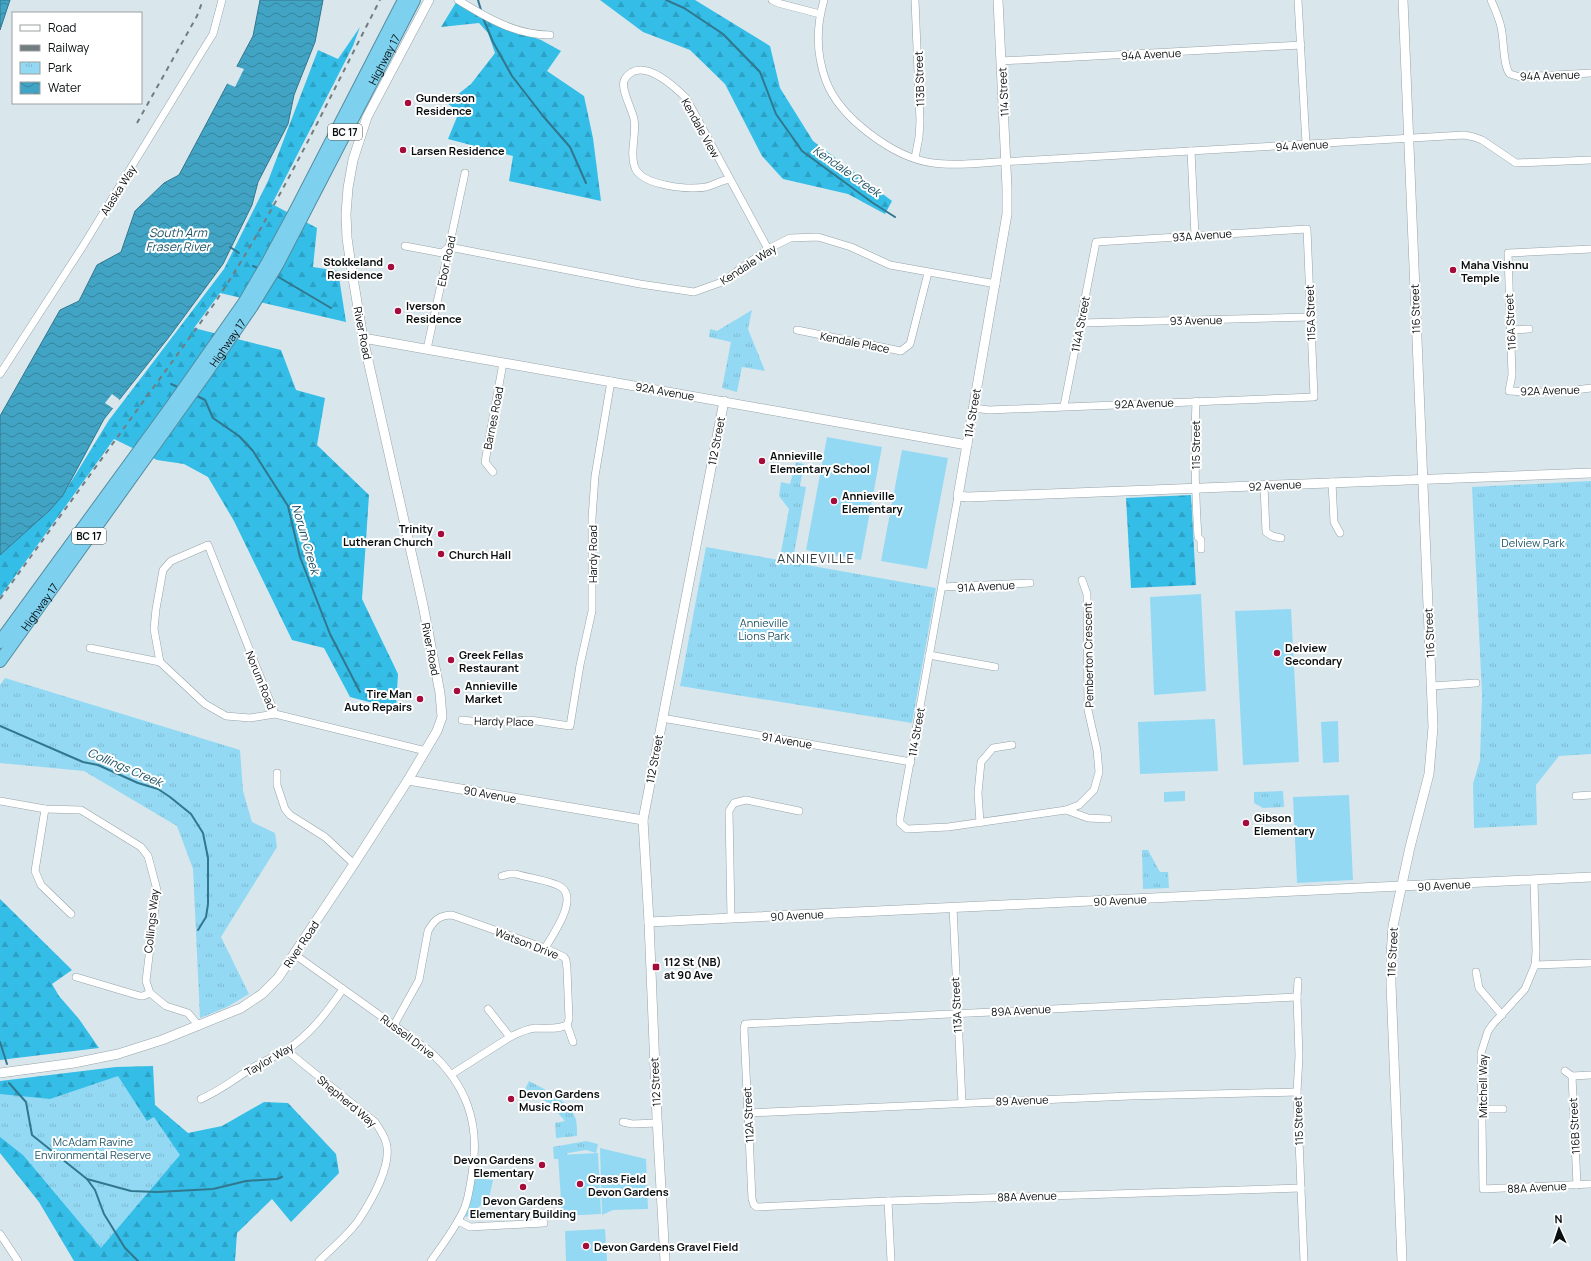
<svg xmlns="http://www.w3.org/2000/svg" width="1591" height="1261" font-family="Manrope,sans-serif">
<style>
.green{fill:#94d9f3}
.forest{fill:url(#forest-firs)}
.park{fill:url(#park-tufts)}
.water{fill:url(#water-waves);stroke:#31778e}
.pier{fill:#d9e7ec}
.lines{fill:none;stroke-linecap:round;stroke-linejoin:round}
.stream{stroke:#31778e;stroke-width:2}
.minor-casing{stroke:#97a3a8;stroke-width:8}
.tertiary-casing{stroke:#97a3a8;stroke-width:10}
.motorway-casing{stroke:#548ca0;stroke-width:14}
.minor{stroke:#fff;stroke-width:7}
.tertiary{stroke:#fff;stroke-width:9}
.motorway{stroke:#7dd0ee;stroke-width:12}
.rail{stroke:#737d80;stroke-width:2;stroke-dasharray:5 5;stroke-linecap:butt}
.poi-dot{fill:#a60c3b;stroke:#fff;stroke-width:1.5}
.labels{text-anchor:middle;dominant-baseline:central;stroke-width:4;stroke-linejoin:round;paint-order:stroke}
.shield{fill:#fff;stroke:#535657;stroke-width:1}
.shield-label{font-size:10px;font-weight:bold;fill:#090e0f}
.street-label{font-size:11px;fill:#090e0f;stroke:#fff}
.poi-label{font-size:11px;font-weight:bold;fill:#090e0f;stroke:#fff;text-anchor:start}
.park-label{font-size:11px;fill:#205567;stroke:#fff}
.water-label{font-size:12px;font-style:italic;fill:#1d5365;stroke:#fff}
.quarter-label{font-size:13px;letter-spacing:1px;fill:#364145;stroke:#fff}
</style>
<defs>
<pattern id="forest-firs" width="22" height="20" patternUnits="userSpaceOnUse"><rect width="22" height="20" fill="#33bde7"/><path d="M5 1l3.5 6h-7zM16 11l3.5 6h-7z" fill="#2ca1c5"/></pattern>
<pattern id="park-tufts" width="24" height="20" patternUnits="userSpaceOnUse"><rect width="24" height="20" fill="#94d9f3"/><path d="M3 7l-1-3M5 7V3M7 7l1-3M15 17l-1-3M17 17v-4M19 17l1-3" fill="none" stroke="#7eb9cf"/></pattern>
<pattern id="water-waves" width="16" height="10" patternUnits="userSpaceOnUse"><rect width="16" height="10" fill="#42a4c4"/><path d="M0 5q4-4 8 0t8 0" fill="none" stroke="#35849e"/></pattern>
</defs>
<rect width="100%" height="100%" fill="#d9e7ec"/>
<!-- green -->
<g class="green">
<path d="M827,437L882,447L861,560L806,550Z"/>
<path d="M902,450L948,458L927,569L881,561Z"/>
<path d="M1201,594L1206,691L1154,695L1150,597Z"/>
<path d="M1291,609L1299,762L1243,765L1235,611Z"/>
<path d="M1215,719L1218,771L1140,774L1138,722Z"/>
<path d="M1338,721L1339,762L1323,763L1321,722Z"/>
<path d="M1185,791V801L1164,802V792Z"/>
<path d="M1349,795L1353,880L1297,883L1293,797Z"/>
<path d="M600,1148L646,1159L648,1209L613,1210L602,1215Z"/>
<path d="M598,1153L601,1214L562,1216L558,1155Z"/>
<path d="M475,1178L493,1180L489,1198L467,1217L465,1216Z"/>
<path d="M605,1229L607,1261H566L565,1231Z"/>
</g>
<!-- forest -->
<g class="forest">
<path d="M600,0H695L770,46L780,88L813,141L892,201L885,214L848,194L783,179L762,156L725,84L690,50L643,32Z"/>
<path d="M457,1L479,17L541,40L561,51L547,71L584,96L593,138L601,201L509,181L513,156L448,139L459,112L447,103L471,84L495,53L488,33L479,23L441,27Z"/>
<path d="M360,27L353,46L272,204L317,228L313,267L338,271L346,322L220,293L194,328L281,350L296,390L325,398L317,445L369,495L362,599L398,674L396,709L350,697L324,648L292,640L234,521L208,477L184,464L157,460L114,439L0,597V555L50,510L63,495L109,420L224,269L268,181L318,50L338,59Z"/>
<path d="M1191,495L1196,585L1131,588L1126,498Z"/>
<path d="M0,899L72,970L52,984L59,996L79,1019L99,1048L0,1060Z"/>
<path d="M153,1066L155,1105L188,1133L222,1126L264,1102L288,1103L336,1154L339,1173L291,1222L272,1199L237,1233L235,1261H74L39,1202L0,1153V1081L116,1067Z"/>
</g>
<!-- park -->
<g class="park">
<path d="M752,310L748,329L765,371L742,367L737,392L722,388L731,342L709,337L710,329L717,331Z"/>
<path d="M796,462L804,464L800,486L806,487L794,554L781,552L789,509L779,496L781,482L790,484Z"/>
<path d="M1591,481V754L1559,756L1536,785L1537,825L1474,828L1473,784L1480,760L1482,694L1472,487Z"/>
<path d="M706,547L936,588L912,723L680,686Z"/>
<path d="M5,678L240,750L243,791L252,822L275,833L277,847L221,937L249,994L227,1007L200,1018L193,869L177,826L84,771L0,763V685Z"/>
<path d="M1283,791L1284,807L1263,808L1254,803V792Z"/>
<path d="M1142,850H1148L1160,872H1168L1169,888L1143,889Z"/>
<path d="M118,1076L147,1121L154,1117L180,1155L101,1248L23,1155L0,1137V1094L50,1099Z"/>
<path d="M529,1081C544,1089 571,1101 576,1120C577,1125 577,1131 577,1136L556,1138L555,1123L565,1121L549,1103L524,1091Z"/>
<path d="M586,1141L598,1144L596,1153L586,1150L568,1153L563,1159H554L553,1147Z"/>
</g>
<!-- water -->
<g class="water">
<path d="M0,0H10L0,30Z"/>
<path d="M260,0H323L315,42L294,95L288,124L258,182L252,205L223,264L169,337L104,419L63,495L50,510L0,555V416L60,310L79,301L97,265L121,252L135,211L164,183L179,175L253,36Z"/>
</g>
<!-- pier -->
<g class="pier">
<path d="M235,66L244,69L235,87L226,83Z"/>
<path d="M112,394L120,400L114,409L105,403Z"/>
</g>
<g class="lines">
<!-- stream -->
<g class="stream">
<path d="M478,0L481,10"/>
<path d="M666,0L684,8L723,34L760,72L776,114L802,151L873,203L895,217"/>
<path d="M483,18L493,42L512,76L543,116L570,147L586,183"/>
<path d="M230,247L239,253"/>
<path d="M253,266L260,269"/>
<path d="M275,275L331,308"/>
<path d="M171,384L180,388"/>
<path d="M195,395L205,400L213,418L239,436L253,451L288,506L300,557L330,634L360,692"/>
<path d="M0,726L83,762L98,765L138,783L158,789L170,797L191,814L203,833L208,858V904L206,917L198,930"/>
<path d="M0,1042L7,1064"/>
<path d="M9,1083L26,1102L32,1135L87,1179L95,1190L104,1214L125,1248L138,1261"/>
<path d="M87,1179L131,1191L157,1192L213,1189L246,1181L277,1179L282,1177"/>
</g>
<defs>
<g id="minor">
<path d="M458,0C487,18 516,35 550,35"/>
<path d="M772,0L778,3L820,14"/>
<path d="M824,0C816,27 816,54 826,81C840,118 894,158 933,163C961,167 990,161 1018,161L1464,135L1474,137L1482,140L1516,163L1591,160"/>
<path d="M1298,0L1306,144"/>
<path d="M1491,0C1495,9 1499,18 1501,27C1504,39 1503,67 1510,74L1520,77L1591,73"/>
<path d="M1001,61L1301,45"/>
<path d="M1191,151L1195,236"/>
<path d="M915,158L919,137L920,121L915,0"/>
<path d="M729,179C721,181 713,185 706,187C689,190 643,186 635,168C629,153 637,134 634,119C632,109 621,90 624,81C625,78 629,74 632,72C649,63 675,87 686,98L768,249"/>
<path d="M405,246L442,253L449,247L640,284L694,292L722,282L768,249L790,238L818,237L851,247L890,265L996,284"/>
<path d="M1591,249L1508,253L1512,375L1509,391C1536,393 1564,392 1591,388"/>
<path d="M1081,323L1311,317"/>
<path d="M797,330L901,351L910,344L928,273"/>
<path d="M1511,330L1529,329"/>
<path d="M427,349L465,173"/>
<path d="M0,374L83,246L203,50L213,34L222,0"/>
<path d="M1196,401C1194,447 1195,491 1198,537L1201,540V549"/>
<path d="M974,408L989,410L1314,397L1307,229L1096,242L1064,406"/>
<path d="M493,472L485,462L503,363"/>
<path d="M1332,482L1334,522L1340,533"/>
<path d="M1264,486L1266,532L1272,536L1281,538"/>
<path d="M958,496L900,818V823L907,829L948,827L1066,810L1079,805L1094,790L1099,772L1097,750L1088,710L1087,594L1082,580"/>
<path d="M942,587L1030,583"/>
<path d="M90,648L160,662"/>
<path d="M929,655L995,667"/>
<path d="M1432,686L1476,683"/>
<path d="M275,714L208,545L171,561L163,570L156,609L154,629L160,662L205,704L226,716L250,718L275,714L426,751"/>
<path d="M662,718L911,762"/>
<path d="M462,720L487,723L530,720L570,726L580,665L592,611V518L595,476L611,381"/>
<path d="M277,773V785L285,809L290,815L325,837L354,864"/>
<path d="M1576,796L1591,795"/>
<path d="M0,801L45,809L81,810L141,847L148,856L157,890L146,981L150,993L166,1006L188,1013L199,1026"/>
<path d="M45,809L35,871L41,885L71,914"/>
<path d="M1066,810L1088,818L1108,819"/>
<path d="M980,823L978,793L981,762L993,748L1012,745"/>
<path d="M502,876L509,874H516C528,878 550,880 561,887C579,899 552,936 545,948"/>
<path d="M1534,880L1536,952L1535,965L1525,989L1493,1024L1488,1031L1481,1053L1483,1189L1591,1184"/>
<path d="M953,907L962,1103"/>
<path d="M731,918L729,811L734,803L746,800L799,811"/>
<path d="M294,954L427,1049C466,1083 481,1123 472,1174C470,1185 469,1196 465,1207C457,1226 443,1244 431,1261"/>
<path d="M1535,965L1591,963"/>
<path d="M1476,972L1479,988L1502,1015"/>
<path d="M76,977L140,996H143L150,993"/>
<path d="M1298,981L1297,997L1299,1056L1297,1092L1304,1261"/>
<path d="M1297,997L745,1024L744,1029L752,1199L754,1205L757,1207L888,1201L1301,1188"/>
<path d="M488,1009L510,1037"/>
<path d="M394,1025L419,980L428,931C434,920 440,915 452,915L545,948L564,957L566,960L567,969L569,1019L567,1025C556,1030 546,1028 535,1028C526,1029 518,1033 510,1037L452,1074"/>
<path d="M567,1025L573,1042"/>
<path d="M286,1050L375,1122C380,1130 386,1137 387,1147C390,1169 370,1203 358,1221C348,1235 331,1249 319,1261"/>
<path d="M1565,1071L1572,1076L1577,1185"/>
<path d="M1572,1076L1591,1075"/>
<path d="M201,1099C219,1091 234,1080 250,1069C262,1062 274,1057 285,1051C310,1035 327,1012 343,989"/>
<path d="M1481,1109H1503"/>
<path d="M748,1113L1130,1096L1297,1092"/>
<path d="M623,1122L632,1124L657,1123"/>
<path d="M888,1201L891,1261"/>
<path d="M458,1221L470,1227L544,1223"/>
<path d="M0,1234L18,1261"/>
</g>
<g id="tertiary">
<path d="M998,0L1007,188V214L958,496L968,497L1591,473"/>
<path d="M363,338L967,445"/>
<path d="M408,780L643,820"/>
<path d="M649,922L1591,877"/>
<path d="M0,1073L74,1063L118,1054L162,1040L241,1008L262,994L278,978L354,864L408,780L437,731L442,717L440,693L423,605L363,338L351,266L347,238L346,214L348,188L353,160L367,117L429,0"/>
<path d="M665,1261L657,1118L649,922L643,820L724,401"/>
<path d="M1402,1261L1391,984V955L1393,926L1410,847L1429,774L1433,727L1403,0"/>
</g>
<g id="motorway">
<path d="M0,642L171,407L244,303L268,262L297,208L404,0"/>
<path id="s1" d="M0,661L206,373L252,306L277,265L414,0"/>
</g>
</defs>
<!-- minor casing -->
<use href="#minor" class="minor-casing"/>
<!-- tertiary casing -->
<use href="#tertiary" class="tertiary-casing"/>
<!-- motorway casing -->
<use href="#motorway" class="motorway-casing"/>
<!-- minor -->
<use href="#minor" class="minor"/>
<!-- tertiary -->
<use href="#tertiary" class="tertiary"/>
<!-- motorway -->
<use href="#motorway" class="motorway"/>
<!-- rail -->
<g class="rail">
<path d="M137,123L197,16L203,0"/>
<path d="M0,599L214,304C278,208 327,102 380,0"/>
</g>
</g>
<!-- markers -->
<g class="poi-dot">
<circle cx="408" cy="103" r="4"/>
<circle cx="403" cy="150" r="4"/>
<circle cx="391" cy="267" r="4"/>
<circle cx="1453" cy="270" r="4"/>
<circle cx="398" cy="311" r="4"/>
<circle cx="762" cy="461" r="4"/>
<circle cx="834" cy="501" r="4"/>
<circle cx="441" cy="534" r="4"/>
<circle cx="441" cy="554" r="4"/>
<circle cx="1277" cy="653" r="4"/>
<circle cx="451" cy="660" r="4"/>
<circle cx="457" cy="691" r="4"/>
<circle cx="420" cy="699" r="4"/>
<circle cx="1246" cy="823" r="4"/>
<rect x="652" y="963" width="8" height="8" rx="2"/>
<circle cx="511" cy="1099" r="4"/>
<circle cx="542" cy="1165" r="4"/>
<circle cx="580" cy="1184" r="4"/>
<circle cx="523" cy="1187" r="4"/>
<circle cx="586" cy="1246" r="4"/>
</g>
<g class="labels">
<!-- shield labels -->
<g class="shield">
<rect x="328" y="124" width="34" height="16" rx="3"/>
<rect x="72" y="528" width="34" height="16" rx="3"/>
</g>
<g class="shield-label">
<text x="345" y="132">BC 17</text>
<text x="89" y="536">BC 17</text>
</g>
<!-- street labels -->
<g class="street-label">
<text transform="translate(1151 54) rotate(-3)">94A Avenue</text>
<text stroke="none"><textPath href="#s1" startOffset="715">Highway 17</textPath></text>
<text transform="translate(1550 75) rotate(-2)">94A Avenue</text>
<text transform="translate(919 79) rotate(-92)">113B Street</text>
<text transform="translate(1003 92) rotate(-93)">114 Street</text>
<text transform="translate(701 128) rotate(61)">Kendale View</text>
<text transform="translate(1302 145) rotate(-3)">94 Avenue</text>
<text transform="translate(118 190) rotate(-58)">Alaska Way</text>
<text transform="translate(1202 235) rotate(-4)">93A Avenue</text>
<text transform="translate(446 261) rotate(-78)">Ebor Road</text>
<text transform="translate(748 264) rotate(-33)">Kendale Way</text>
<text transform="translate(1415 309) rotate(-92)">116 Street</text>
<text transform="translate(1310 313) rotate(-92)">115A Street</text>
<text transform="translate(1196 320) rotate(-1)">93 Avenue</text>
<text transform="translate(1510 322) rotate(-93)">116A Street</text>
<text transform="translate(1080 324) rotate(-79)">114A Street</text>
<text transform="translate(363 333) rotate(79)">River Road</text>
<text transform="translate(855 342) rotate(11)">Kendale Place</text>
<text stroke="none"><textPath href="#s1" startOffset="391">Highway 17</textPath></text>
<text transform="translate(1550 390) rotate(-2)">92A Avenue</text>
<text transform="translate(665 391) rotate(10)">92A Avenue</text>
<text transform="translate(1144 403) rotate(-2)">92A Avenue</text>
<text transform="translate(972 413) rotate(-80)">114 Street</text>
<text transform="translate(493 418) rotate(-79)">Barnes Road</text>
<text transform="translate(716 441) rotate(-79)">112 Street</text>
<text transform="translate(1195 445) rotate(-90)">115 Street</text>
<text transform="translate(1275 485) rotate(-3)">92 Avenue</text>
<text transform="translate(592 554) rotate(-90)">Hardy Road</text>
<text transform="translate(986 586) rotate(-3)">91A Avenue</text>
<text stroke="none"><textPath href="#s1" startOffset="67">Highway 17</textPath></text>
<text transform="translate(1429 633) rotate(-93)">116 Street</text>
<text transform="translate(431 649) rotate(79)">River Road</text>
<text transform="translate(1088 655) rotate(-91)">Pemberton Crescent</text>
<text transform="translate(261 680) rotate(68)">Norum Road</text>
<text transform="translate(504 721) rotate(1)">Hardy Place</text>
<text transform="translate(916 732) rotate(-80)">114 Street</text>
<text transform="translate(787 740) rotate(10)">91 Avenue</text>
<text transform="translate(654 759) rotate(-79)">112 Street</text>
<text transform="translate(490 794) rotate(10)">90 Avenue</text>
<text transform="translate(1444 885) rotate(-3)">90 Avenue</text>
<text transform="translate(1120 900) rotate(-3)">90 Avenue</text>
<text transform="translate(797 915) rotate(-3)">90 Avenue</text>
<text transform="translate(151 921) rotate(-84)">Collings Way</text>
<text transform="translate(527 943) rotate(21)">Watson Drive</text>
<text transform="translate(301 944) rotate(-56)">River Road</text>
<text transform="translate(1392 952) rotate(-87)">116 Street</text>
<text transform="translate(956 1005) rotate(-93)">113A Street</text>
<text transform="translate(1021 1010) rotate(-3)">89A Avenue</text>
<text transform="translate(408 1036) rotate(37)">Russell Drive</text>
<text transform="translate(269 1059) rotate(-30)">Taylor Way</text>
<text transform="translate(655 1082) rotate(-93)">112 Street</text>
<text transform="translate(1482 1086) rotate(-90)">Mitchell Way</text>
<text transform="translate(1022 1100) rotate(-2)">89 Avenue</text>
<text transform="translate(347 1101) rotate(40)">Shepherd Way</text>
<text transform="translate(748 1115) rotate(-93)">112A Street</text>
<text transform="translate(1298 1121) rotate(-92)">115 Street</text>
<text transform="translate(1574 1126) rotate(-93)">116B Street</text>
<text transform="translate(1537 1187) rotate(-3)">88A Avenue</text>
<text transform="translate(1027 1196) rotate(-2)">88A Avenue</text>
</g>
<!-- poi labels -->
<g class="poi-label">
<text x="416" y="97">Gunderson<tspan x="416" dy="13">Residence</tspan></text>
<text x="411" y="150">Larsen Residence</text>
<text x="383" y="261" text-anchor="end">Stokkeland<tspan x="383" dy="13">Residence</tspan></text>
<text x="1461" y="264">Maha Vishnu<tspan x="1461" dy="13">Temple</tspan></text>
<text x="406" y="305">Iverson<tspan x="406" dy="13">Residence</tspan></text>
<text x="770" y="455">Annieville<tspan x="770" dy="13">Elementary School</tspan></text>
<text x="842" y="495">Annieville<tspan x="842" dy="13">Elementary</tspan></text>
<text x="433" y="528" text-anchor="end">Trinity<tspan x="433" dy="13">Lutheran Church</tspan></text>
<text x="449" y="554">Church Hall</text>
<text x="1285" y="647">Delview<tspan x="1285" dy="13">Secondary</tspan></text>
<text x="459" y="654">Greek Fellas<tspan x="459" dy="13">Restaurant</tspan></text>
<text x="465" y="685">Annieville<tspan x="465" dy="13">Market</tspan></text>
<text x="412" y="693" text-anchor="end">Tire Man<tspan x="412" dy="13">Auto Repairs</tspan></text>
<text x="1254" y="817">Gibson<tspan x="1254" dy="13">Elementary</tspan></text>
<text x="664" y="961">112 St (NB)<tspan x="664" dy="13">at 90 Ave</tspan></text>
<text x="519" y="1093">Devon Gardens<tspan x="519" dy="13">Music Room</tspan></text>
<text x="534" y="1159" text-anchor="end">Devon Gardens<tspan x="534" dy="13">Elementary</tspan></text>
<text x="588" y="1178">Grass Field<tspan x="588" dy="13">Devon Gardens</tspan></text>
<text x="523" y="1200" text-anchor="middle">Devon Gardens<tspan x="523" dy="13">Elementary Building</tspan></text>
<text x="594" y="1246">Devon Gardens Gravel Field</text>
</g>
<!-- park labels -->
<g class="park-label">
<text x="1533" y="542">Delview Park</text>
<text x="764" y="622">Annieville<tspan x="764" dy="13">Lions Park</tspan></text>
<text x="93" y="1141">McAdam Ravine<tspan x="93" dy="13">Environmental Reserve</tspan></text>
</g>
<!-- water labels -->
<g class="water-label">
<text transform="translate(847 171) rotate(35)">Kendale Creek</text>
<text x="178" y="232">South Arm<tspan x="178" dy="14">Fraser River</tspan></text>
<text transform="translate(306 539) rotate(74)">Norum Creek</text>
<text transform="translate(125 767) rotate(23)">Collings Creek</text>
</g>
<!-- quarter labels -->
<g class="quarter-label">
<text x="816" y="558">ANNIEVILLE</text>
</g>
</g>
<!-- legend -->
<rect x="12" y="12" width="130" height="92" fill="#ffffff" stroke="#9d9f9f"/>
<rect x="20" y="25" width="20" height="6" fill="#ffffff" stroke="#9d9f9f"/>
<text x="48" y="32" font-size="12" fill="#090e0f">Road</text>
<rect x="20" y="45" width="20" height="6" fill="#737d80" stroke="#9d9f9f"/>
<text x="48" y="52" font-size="12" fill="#090e0f">Railway</text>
<rect x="20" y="62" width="20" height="12" fill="url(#park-tufts)" stroke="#9d9f9f"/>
<text x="48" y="72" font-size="12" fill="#090e0f">Park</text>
<rect x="20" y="82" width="20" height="12" fill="url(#water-waves)" stroke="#9d9f9f"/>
<text x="48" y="92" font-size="12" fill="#090e0f">Water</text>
<!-- north arrow -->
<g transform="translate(1559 1229) rotate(357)" stroke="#ffffff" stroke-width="3" paint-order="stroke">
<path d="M0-3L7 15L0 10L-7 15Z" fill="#090e0f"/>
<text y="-6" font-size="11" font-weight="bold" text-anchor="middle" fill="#090e0f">N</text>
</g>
</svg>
